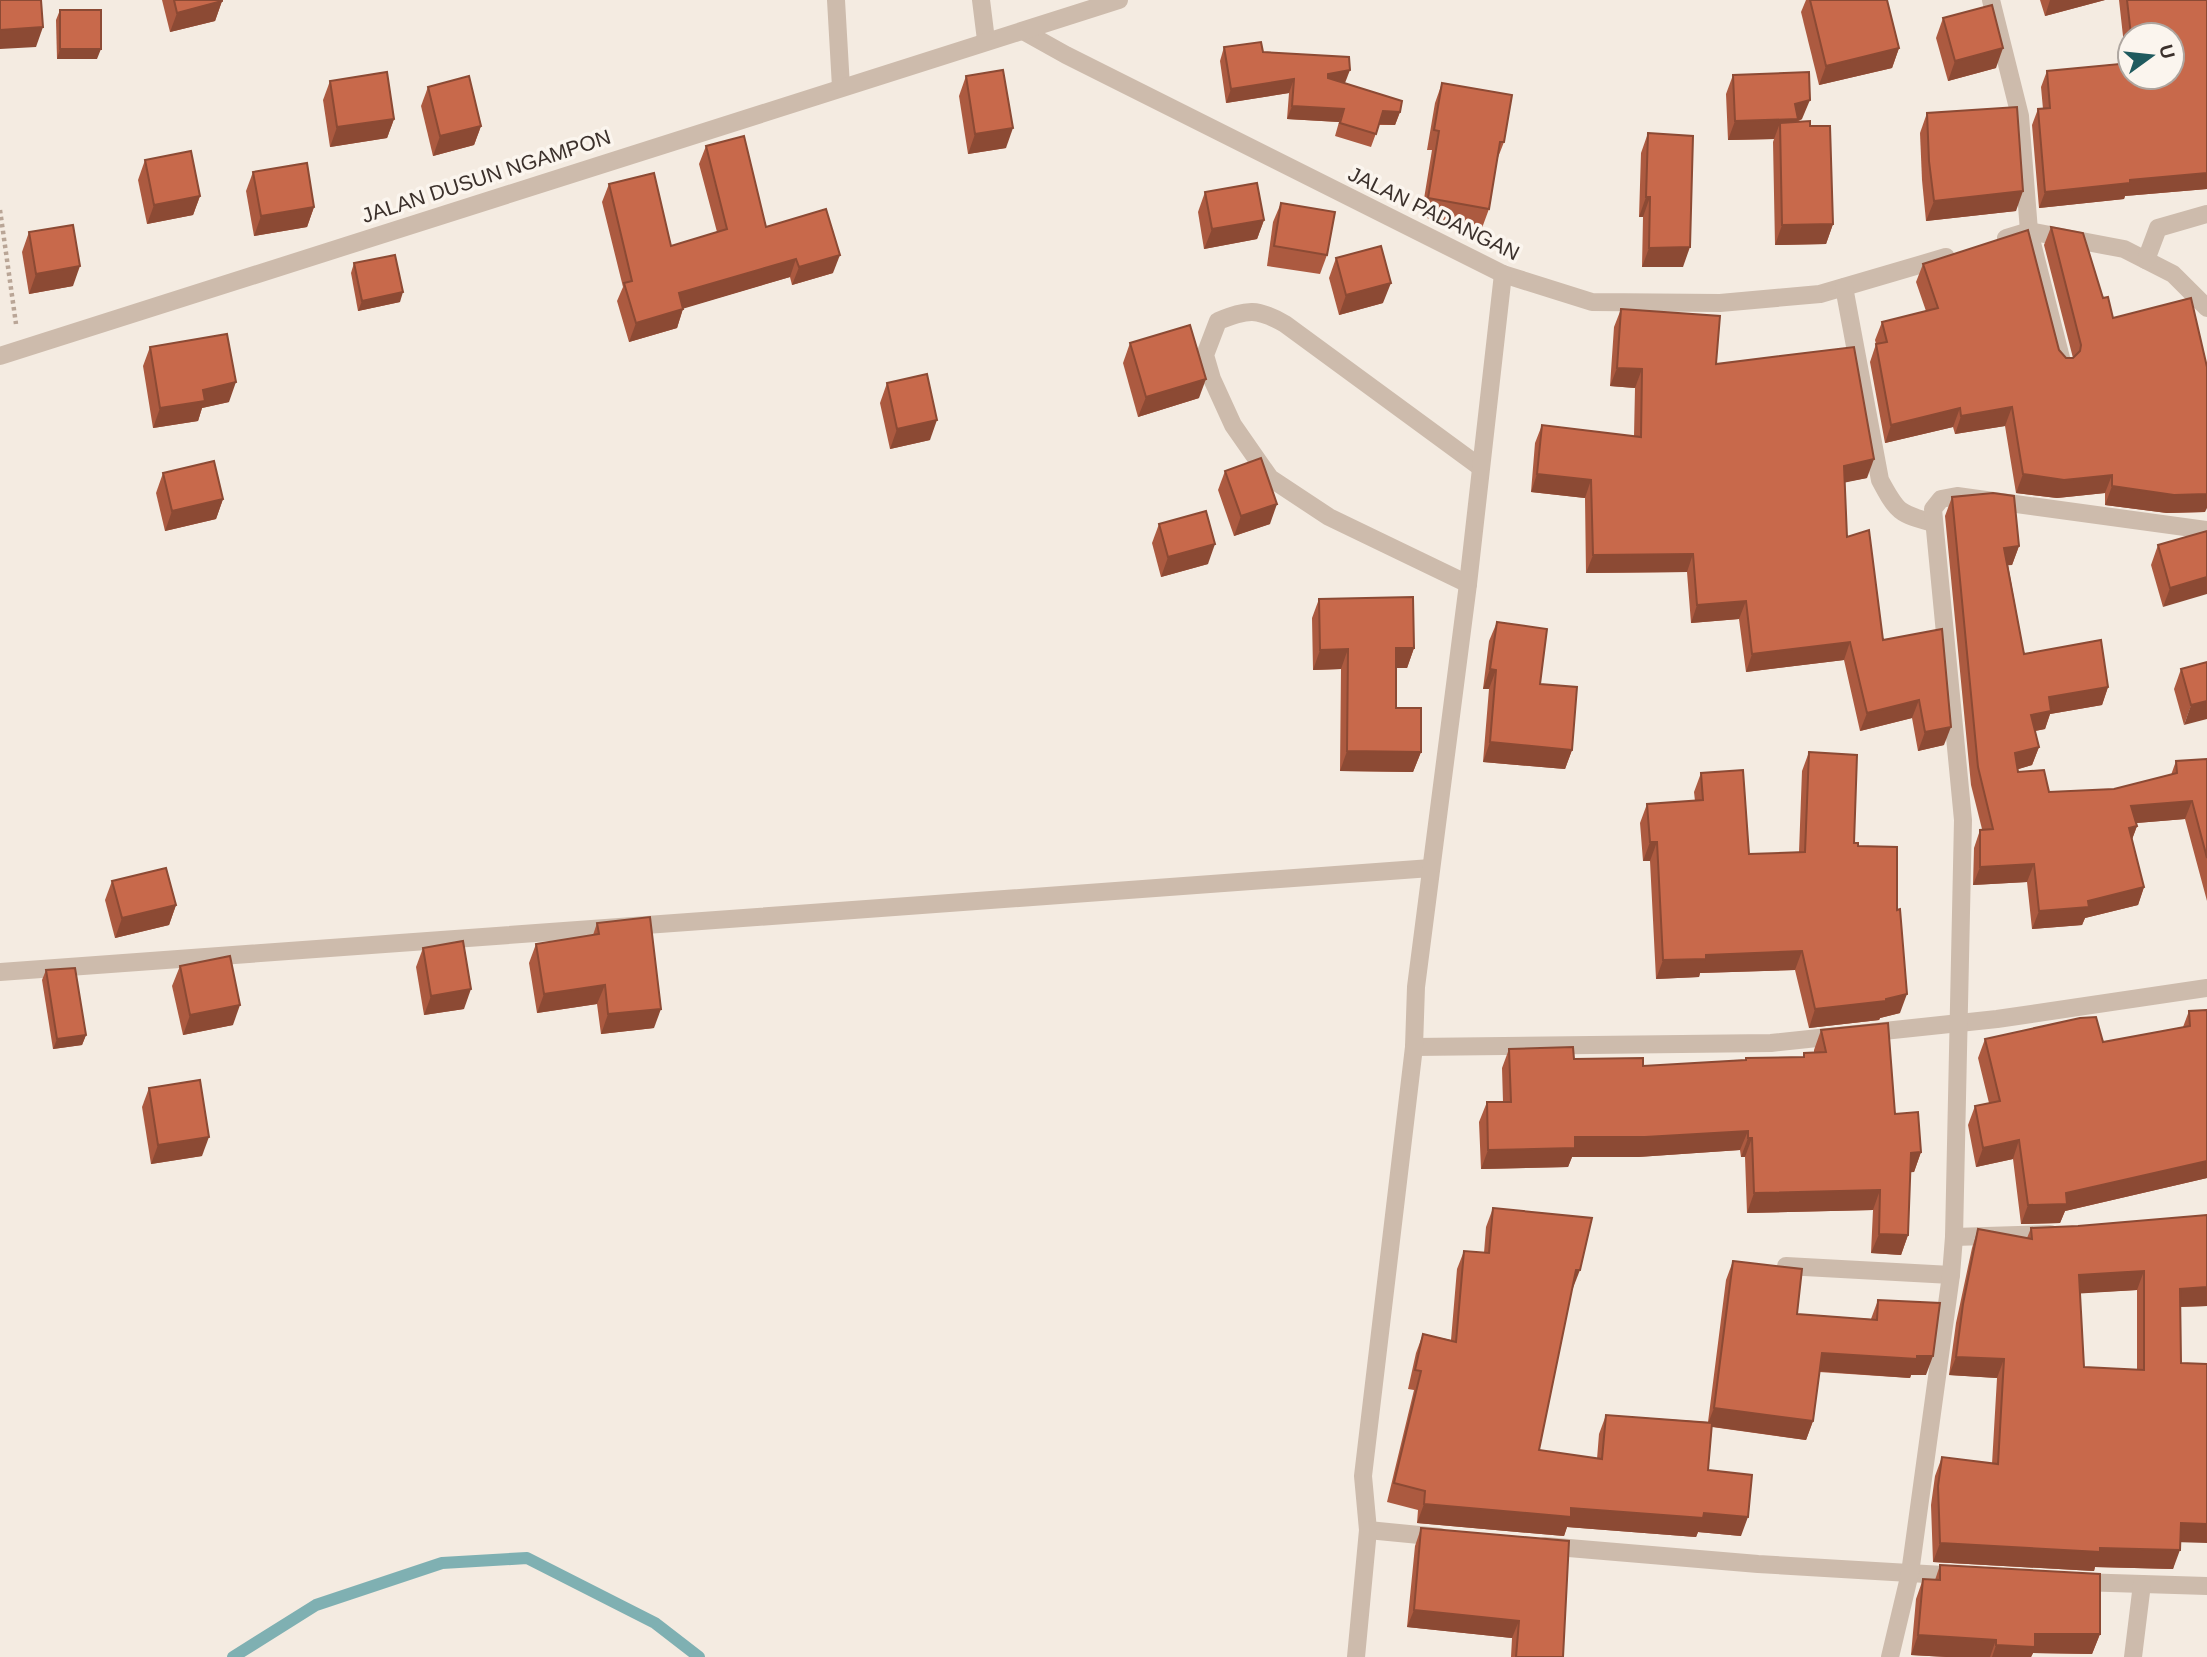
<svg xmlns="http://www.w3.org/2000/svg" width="2207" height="1657" font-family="Arial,sans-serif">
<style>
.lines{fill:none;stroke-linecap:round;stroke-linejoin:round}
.stream{stroke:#7fb0b2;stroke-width:12}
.path{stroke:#b9a596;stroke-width:4.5;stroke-dasharray:3.5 3.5;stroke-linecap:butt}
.minor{stroke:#cdbbac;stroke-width:18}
.wall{fill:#ac5a40;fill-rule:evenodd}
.shaded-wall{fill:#8c4a34}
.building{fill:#c8694b;stroke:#8c4a34;stroke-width:2;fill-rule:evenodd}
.labels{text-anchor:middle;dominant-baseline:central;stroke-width:7;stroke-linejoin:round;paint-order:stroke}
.street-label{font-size:21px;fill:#3b302b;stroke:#fbf5ee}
</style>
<rect width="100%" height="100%" fill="#f4ebe1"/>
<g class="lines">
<!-- stream -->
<path class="stream" d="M233,1657L316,1605L442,1563L527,1558L655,1623L699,1657"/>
<!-- path -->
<path class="path" d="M0,210L16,324"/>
<!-- minor -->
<g class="minor">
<path d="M836,0L841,87"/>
<path d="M981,0L986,40"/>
<path d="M1991,0L2020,116L2029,231L2063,366"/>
<path d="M1023,31L1066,55L1503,274L1592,302L1720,303L1820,294L1946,257"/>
<path d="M2006,238L2029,231L2124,249L2173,274L2207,308"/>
<path d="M2146,260L2158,228L2207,214"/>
<path d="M1844,287L1880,480C1897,512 1899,514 1934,523"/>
<path d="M0,356L1119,0"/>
<path d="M1468,584L1329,517L1270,478L1233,425L1212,379L1205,355L1218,321C1248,309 1257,308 1285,324L1480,467"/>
<path d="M0,972L1431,868"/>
<path d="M1414,1047L1771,1043L1997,1019L2207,988"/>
<path d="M1954,1237L2050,1234"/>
<path d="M1786,1266L1951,1275"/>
<path d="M1440,1537L1368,1530L1363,1476L1414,1047L1416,987L1468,584L1503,274"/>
<path d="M1545,1546L1758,1564L1960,1576"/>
<path d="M2079,1582L2207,1586"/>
<path d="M1356,1657L1368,1530"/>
<path d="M1890,1657L1910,1573L1951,1275L1954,1237L1963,820L1933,509L1941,499L1957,496L2207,530"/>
<path d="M2133,1657L2142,1584"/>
</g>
</g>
<!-- wall -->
<g class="wall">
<path d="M162,0H222V1L215,21L170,32Z"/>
<path d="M1806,0H1887L1899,48L1892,68L1819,85L1801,12Z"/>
<path d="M2040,0H2105L2045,16Z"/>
<path d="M2119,0H2207V189L2125,196L2124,199L2039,208L2032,125L2038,109H2043L2041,87L2047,71L2126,63ZM2130,35H2172L2130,77Z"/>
<path d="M60,10L97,59H57L56,20Z"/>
<path d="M1943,18L1996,68L1948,81L1936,38Z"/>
<path d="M1224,47L1263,52L1345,83L1400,112L1395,125H1379L1371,147L1335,136L1339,122L1287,119L1289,93L1226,103L1220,61Z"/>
<path d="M1733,75L1802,119L1797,122L1810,126L1833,224L1826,244L1775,245L1773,142L1774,139L1728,140L1726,94Z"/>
<path d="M966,76L1006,148L968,154L959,96Z"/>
<path d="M330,81L394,119L387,138L330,147L323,100Z"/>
<path d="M1442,83L1504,142L1497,160L1489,209L1482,228L1421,217L1432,150H1427L1435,103Z"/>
<path d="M428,87L481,126L474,145L433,156L421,106Z"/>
<path d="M1927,113L2016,211L1926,221L1922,180L1920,133Z"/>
<path d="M1648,133L1683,267H1642L1643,217H1639L1641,153Z"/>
<path d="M706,146L766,227L833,273L792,285L790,277L683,308L677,328L629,342L617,301L623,287L602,202L609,184L671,246L717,232L699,164Z"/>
<path d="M145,160L200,196L193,215L147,224L138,180Z"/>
<path d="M253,172L314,207L307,227L254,236L246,191Z"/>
<path d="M1205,192L1264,220L1257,239L1204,249L1198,212Z"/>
<path d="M1281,203L1327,255L1320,274L1267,266L1273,222Z"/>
<path d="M2051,227L2103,298L2205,512L2167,513L2105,505V493L2057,498L2016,493L2005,426L1955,434L1953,427L1885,443L1870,362L1876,344L1875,340L1882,322L1926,311L1916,282L1923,264L2059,350L2066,358H2073L2044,245Z"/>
<path d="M29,232L73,286L29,294L22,252Z"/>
<path d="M1336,258L1383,303L1339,315L1329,278Z"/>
<path d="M354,263L400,302L358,311L351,273Z"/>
<path d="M1621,309L1716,364L1867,478L1845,482L1847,537L1883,640L1944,745L1918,751L1912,718L1860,731L1844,660L1746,672L1739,619L1691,623L1687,572L1586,573L1585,498L1531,492L1535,443L1542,425L1634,436L1635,388L1610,386L1614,327Z"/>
<path d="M1130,343L1199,398L1138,417L1123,363Z"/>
<path d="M150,347L229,402L202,408L198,421L153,428L143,366Z"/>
<path d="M887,383L930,440L890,449L880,403Z"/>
<path d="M1225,471L1270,524L1234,536L1218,490Z"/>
<path d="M163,473L223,499L216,519L165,531L156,493Z"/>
<path d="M1952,497L2019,546L2012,565H2008L2024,654L2108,687L2102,705L2050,714L2045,729L2035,731L2039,747L2032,765L2018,769V772L2049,792L2114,789L2171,775L2176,761L2207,759V901L2185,819L2136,823L2137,826L2132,839L2144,887L2138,905L2085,918L2082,925L2032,929L2027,882L1973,885L1974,848L1980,830L1982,829L1971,785L1945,516Z"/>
<path d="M1159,524L1208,564L1161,577L1152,543Z"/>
<path d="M2207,531L2163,607L2151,565L2158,545Z"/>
<path d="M1319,599L1414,648L1407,668H1396V708L1421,752L1413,772L1340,771L1341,669L1313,670L1312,618Z"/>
<path d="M1497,622L1540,684L1572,750L1565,769L1483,762L1489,689H1483L1489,641Z"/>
<path d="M2207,662L2184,725L2174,689L2181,669Z"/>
<path d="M1809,752L1854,843L1858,846L1897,910L1900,1013L1880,1018L1879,1020L1809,1028L1795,970L1700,973L1699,977L1656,979L1650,861H1643L1640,823L1647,804L1695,801L1694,792L1701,773L1749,854L1799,852L1802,771Z"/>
<path d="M112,881L176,905L169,925L115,938L105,900Z"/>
<path d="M597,923L654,1028L601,1034L597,1004L537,1013L529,963L536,944L593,935Z"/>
<path d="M423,948L464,1009L424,1015L416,967Z"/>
<path d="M180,966L233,1025L183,1035L172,986Z"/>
<path d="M46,970L86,1035L82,1045L53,1049L42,980Z"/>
<path d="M2207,1010V1178L2065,1211L2060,1223L2021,1224L2013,1159L1976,1167L1968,1125L1975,1106L1989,1103L1978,1058L1985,1039L2103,1042L2183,1027L2189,1011Z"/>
<path d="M1821,1030L1895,1114L1921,1152L1914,1172H1910L1908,1235L1901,1255L1871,1253L1873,1210L1747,1213L1745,1157H1741L1740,1150L1638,1157H1572L1568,1167L1481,1169L1479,1122L1487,1102H1503L1502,1068L1509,1049L1574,1059L1643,1066L1745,1060L1746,1058L1803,1057L1804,1053H1814V1050Z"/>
<path d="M149,1088L202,1156L151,1164L142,1107Z"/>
<path d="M1493,1208L1573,1288H1572L1539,1450L1597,1459L1599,1434L1606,1415L1708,1422L1726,1280L1733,1261L1797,1314L1871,1319L1878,1300L1926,1375H1911L1910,1378L1819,1372L1813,1421L1806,1440L1712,1427L1708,1470L1741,1536L1698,1532L1696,1537L1567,1527L1564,1536L1417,1523L1418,1510L1387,1502L1414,1390L1408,1389L1416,1353L1423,1334L1451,1340L1457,1269L1464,1251L1484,1253L1486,1227Z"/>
<path d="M2207,1215V1306L2181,1307L2180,1542L2173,1569L2095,1567L2094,1571L1933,1562L1931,1505L1935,1476L1942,1457L1992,1464L1997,1378L1949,1375L1956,1323L1972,1248L1978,1229L2027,1238L2031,1228L2078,1226ZM2137,1290V1370L2084,1367L2080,1293Z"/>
<path d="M1421,1528L1563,1657H1511L1512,1638L1407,1627L1415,1546Z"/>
<path d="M1940,1565L2100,1634L2092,1654L2033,1653L2031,1657H1947L1911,1655L1916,1599L1923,1579L1935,1580Z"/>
</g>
<!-- shaded-wall -->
<g class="shaded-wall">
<path d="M2050,0H2105L2045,16Z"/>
<path d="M222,1L215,21L170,32L177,13Z"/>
<path d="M43,27L36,47L0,49V30Z"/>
<path d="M1899,48L1892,68L1819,85L1826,66Z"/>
<path d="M2003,48L1996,68L1948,81L1955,61Z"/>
<path d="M60,49H101L97,59H57Z"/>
<path d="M1350,70L1345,83L1323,87L1328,74Z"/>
<path d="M1294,79L1289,93L1226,103L1231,89Z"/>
<path d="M1810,100L1802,119L1797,121L1791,138L1780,123L1774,139L1728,140L1735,121Z"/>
<path d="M1292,106L1344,109L1339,122L1287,119Z"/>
<path d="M1383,111L1400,112L1395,125L1378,124Z"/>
<path d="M394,119L387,138L330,147L337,127Z"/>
<path d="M481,126L474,145L433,156L440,136Z"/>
<path d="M1013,128L1006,148L968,154L975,134Z"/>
<path d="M2207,173V189L2125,196L2124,199L2039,208L2045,192L2130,180Z"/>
<path d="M2023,191L2016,211L1926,221L1934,201Z"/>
<path d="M200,196L193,215L147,224L154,205Z"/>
<path d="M1646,197H1650L1643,217H1639Z"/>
<path d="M314,207L307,227L254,236L261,216Z"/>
<path d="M1264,220L1257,239L1204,249L1212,229Z"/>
<path d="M1833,224L1826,244L1775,245L1782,225Z"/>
<path d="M1690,247L1683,267H1642L1649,248Z"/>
<path d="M840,255L833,273L792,285L799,267Z"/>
<path d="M796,259L790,277L672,312L679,293Z"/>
<path d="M80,266L73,286L29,294L36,274Z"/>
<path d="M1391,283L1383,303L1339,315L1346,295Z"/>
<path d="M403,292L400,302L358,311L362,301Z"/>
<path d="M683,309L677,328L629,342L636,323Z"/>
<path d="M1617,368L1642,369L1635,388L1610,386Z"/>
<path d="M1206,379L1199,398L1138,417L1146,397Z"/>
<path d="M236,382L229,402L202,408L198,421L153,428L160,408L203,390Z"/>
<path d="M2012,407L2005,426L1955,434L1961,416Z"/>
<path d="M1960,408L1953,427L1885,443L1891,425Z"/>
<path d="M937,420L930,440L890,449L897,429Z"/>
<path d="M1874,459L1867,478L1838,484L1844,466Z"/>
<path d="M1537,474L1591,480L1585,498L1531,492Z"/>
<path d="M2023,474L2112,475L2105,493L2057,498L2016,493Z"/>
<path d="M2112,486L2207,494V508L2205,512L2167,513L2105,505Z"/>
<path d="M223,499L216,519L165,531L172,511Z"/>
<path d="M1277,504L1270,524L1234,536L1241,516Z"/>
<path d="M1215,544L1208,564L1161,577L1168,557Z"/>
<path d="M2019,546L2012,565L1998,566L2004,548Z"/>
<path d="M1693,554L1687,572L1586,573L1593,555Z"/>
<path d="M2207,577V594L2163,607L2170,588Z"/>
<path d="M1746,601L1739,619L1691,623L1697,605Z"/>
<path d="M1850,642L1844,660L1746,672L1752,654Z"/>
<path d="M1396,648H1414L1407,668H1389Z"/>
<path d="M1348,649L1341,669L1313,670L1320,650Z"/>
<path d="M1490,669L1496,670L1489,689H1483Z"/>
<path d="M2108,687L2102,705L2050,714L2045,729L2025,733L2031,715L2049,697Z"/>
<path d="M1919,700L1912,718L1860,731L1867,713Z"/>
<path d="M2207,701V719L2184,725L2191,705Z"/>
<path d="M1951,727L1944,745L1918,751L1925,732Z"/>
<path d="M1490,742L1572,750L1565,769L1483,762Z"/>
<path d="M2039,747L2032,765L2009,772L2015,753Z"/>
<path d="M1347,751L1421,752L1413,772L1340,771Z"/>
<path d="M2192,801L2185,819L2125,824L2131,806Z"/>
<path d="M2137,826L2130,845L2129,828Z"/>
<path d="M1650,842H1657L1650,861H1643Z"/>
<path d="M2034,864L2027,882L1973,885L1980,867Z"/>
<path d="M2144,887L2138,905L2085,918L2082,925L2032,929L2039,911L2088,901Z"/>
<path d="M176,905L169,925L115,938L122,918Z"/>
<path d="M1802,951L1795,970L1700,973L1699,977L1656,979L1663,960L1706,955Z"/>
<path d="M605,985L597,1004L537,1013L544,994Z"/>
<path d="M471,989L464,1009L424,1015L431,996Z"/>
<path d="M1907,994L1900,1013L1880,1018L1879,1020L1809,1028L1815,1009L1886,999Z"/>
<path d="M240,1005L233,1025L183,1035L190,1015Z"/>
<path d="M661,1009L654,1028L601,1034L608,1014Z"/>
<path d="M86,1035L82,1045L53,1049L57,1039Z"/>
<path d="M1748,1131L1740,1150L1638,1157H1572L1568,1167L1481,1169L1488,1150L1575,1137Z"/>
<path d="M209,1137L202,1156L151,1164L158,1145Z"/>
<path d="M1748,1138H1752L1745,1157H1741Z"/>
<path d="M2019,1140L2013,1159L1976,1167L1983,1148Z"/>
<path d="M1921,1152L1914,1172L1903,1173L1911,1153Z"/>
<path d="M2207,1161V1178L2065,1211L2060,1223L2021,1224L2028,1205L2066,1193Z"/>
<path d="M1880,1190L1873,1210L1747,1213L1754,1193Z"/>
<path d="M1879,1234L1908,1235L1901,1255L1871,1253Z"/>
<path d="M1576,1270H1580L1573,1288L1569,1289Z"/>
<path d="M2144,1271L2137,1290L2072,1294L2079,1275Z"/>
<path d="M2207,1287V1306L2174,1307L2180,1289Z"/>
<path d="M1822,1353L1933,1356L1926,1375H1911L1910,1378L1815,1371Z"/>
<path d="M1956,1357L2004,1359L1997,1378L1949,1375Z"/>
<path d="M1714,1408L1813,1421L1806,1440L1707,1426Z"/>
<path d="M1424,1504L1704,1513L1748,1517L1741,1536L1698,1532L1696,1537L1567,1527L1564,1536L1417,1523Z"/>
<path d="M2181,1523L2207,1524V1543L2174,1542Z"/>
<path d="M1940,1543L2100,1548L2180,1550L2173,1569L2095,1567L2094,1571L1933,1562Z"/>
<path d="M1414,1610L1519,1621L1512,1638L1407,1627Z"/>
<path d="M2035,1634H2100L2092,1654L2033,1653L2031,1657H1992L1996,1645Z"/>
<path d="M1918,1635L1996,1640L1990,1657H1947L1911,1655Z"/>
</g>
<!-- building -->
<g class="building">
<path d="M0,0H41L43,27L0,30Z"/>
<path d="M174,0H222V1L177,13Z"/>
<path d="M1810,0H1887L1899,48L1826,66Z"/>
<path d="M2127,0H2207V173L2130,180V183L2045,192L2038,109L2050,108L2047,71L2130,63V77H2172V35H2131Z"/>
<path d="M1992,5L2003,48L1955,61L1943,18Z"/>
<rect x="60" y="10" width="41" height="39"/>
<path d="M1261,42L1263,52L1349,57L1350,70L1328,74V78L1402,101L1400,112L1383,111L1376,134L1340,123L1344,109L1292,106L1294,79L1231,89L1224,47Z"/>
<path d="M1003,70L1013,128L975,134L966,76Z"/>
<path d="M387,72L394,119L337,127L330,81Z"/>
<path d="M1809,72L1810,100L1795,104L1798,119L1735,121L1733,75Z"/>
<path d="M469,76L481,126L440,136L428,87Z"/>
<path d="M1442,83L1512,95L1504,142H1500L1489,209L1428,198L1439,131L1434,130Z"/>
<path d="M2017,107L2023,191L1934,201L1929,161L1927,113Z"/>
<path d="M1810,121V126H1830L1833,224L1782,225L1780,123Z"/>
<path d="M1648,133L1693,136L1690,247L1649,248L1650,197H1646Z"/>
<path d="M744,136L766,227L826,209L840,255L799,267L796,259L679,293L683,309L636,323L624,283L632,281L609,184L654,173L671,246L727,229L706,146Z"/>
<path d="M191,151L200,196L154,205L145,160Z"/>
<path d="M307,163L314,207L261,216L253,172Z"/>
<path d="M1257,183L1264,220L1212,229L1205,192Z"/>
<path d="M1281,203L1335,212L1327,255L1274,246Z"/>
<path d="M73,225L80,266L36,274L29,232Z"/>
<path d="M2051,227L2083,233L2103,298L2108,297L2113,318L2191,298L2207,367V494L2174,495L2112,486V475L2064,480L2023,474L2012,407L1961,416L1960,408L1891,425L1876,344L1887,342L1882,322L1938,308L1923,264L2028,230L2059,350L2066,358H2073L2080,351L2081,345Z"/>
<path d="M1381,246L1391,283L1346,295L1336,258Z"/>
<path d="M395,255L403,292L362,301L354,263Z"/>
<path d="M1621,309L1720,316L1716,364L1854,347L1874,459L1844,466L1847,537L1869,530L1883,640L1942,629L1951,727L1925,732L1919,700L1867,713L1850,642L1752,654L1746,601L1697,605L1693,554L1593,555L1591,480L1537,474L1542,425L1641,437L1642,369L1617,368Z"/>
<path d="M1190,325L1206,379L1146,397L1130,343Z"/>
<path d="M227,334L236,382L203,390L205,401L160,408L150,347Z"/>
<path d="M927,374L937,420L897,429L887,383Z"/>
<path d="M1261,458L1277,504L1241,516L1225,471Z"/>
<path d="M214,461L223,499L172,511L163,473Z"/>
<path d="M1993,493L2014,496L2019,546L2004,548L2024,654L2101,640L2108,687L2049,697L2051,711L2031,715L2039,747L2015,753L2018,772L2044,770L2049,792L2114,789L2177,773L2176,761L2207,759V858L2192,801L2131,806L2137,826L2129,828L2144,887L2088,901L2089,907L2039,911L2034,864L1980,867V830L1993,829L1978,767L1952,497Z"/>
<path d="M1206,511L1215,544L1168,557L1159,524Z"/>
<path d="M2207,531V577L2170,588L2158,545Z"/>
<path d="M1413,597L1414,648H1396V708H1421V752L1347,751L1348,649L1320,650L1319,599Z"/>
<path d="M1497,622L1547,629L1540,684L1577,687L1572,750L1490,742L1496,670L1490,669Z"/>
<path d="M2207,662V701L2191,705L2181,669Z"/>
<path d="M1809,752L1857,755L1854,843H1858V846L1897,847V910L1900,909L1907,994L1886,999V1001L1815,1009L1802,951L1706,955V959L1663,960L1657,842H1650L1647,804L1703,800L1701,773L1743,770L1749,854L1805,852Z"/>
<path d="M166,868L176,905L122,918L112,881Z"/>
<path d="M650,917L661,1009L608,1014L605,985L544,994L536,944L599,934L597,923Z"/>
<path d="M463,941L471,989L431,996L423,948Z"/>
<path d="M230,956L240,1005L190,1015L180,966Z"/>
<path d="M75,968L86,1035L57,1039L46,970Z"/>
<path d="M2207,1010V1161L2066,1193L2067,1204L2028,1205L2019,1140L1983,1148L1975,1106L2000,1101L1985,1039L2080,1018L2096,1017L2103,1042L2190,1026L2189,1011Z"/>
<path d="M1888,1023L1895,1114L1918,1112L1921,1152L1911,1153L1908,1235L1879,1234L1880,1190L1754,1193L1752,1138H1748V1131L1645,1137H1575V1148L1488,1150L1487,1102H1511L1509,1049L1573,1047L1574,1059L1643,1058V1066L1746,1060V1058L1804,1057V1053L1826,1052L1821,1030Z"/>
<path d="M200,1080L209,1137L158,1145L149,1088Z"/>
<path d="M1493,1208L1592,1218L1580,1270H1576L1539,1450L1602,1459L1606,1415L1712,1423L1708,1470L1752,1475L1748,1517L1704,1513L1703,1518L1571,1508V1517L1424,1504L1425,1491L1394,1483L1421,1371L1415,1370L1423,1334L1456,1342L1464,1251L1489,1253Z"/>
<path d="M2207,1215V1287L2180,1289L2181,1363L2207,1364V1524L2181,1523L2180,1550L2100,1548V1552L1940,1543L1938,1486L1942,1457L1998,1464L2004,1359L1956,1357L1963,1304L1978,1229L2032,1239L2031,1228L2078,1226ZM2144,1271V1370L2084,1367L2079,1275Z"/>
<path d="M1733,1261L1802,1269L1797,1314L1877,1320L1878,1300L1940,1303L1933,1356H1917V1359L1822,1353L1813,1421L1714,1408Z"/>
<path d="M1421,1528L1569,1541L1563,1657H1516L1519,1621L1414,1610Z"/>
<path d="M1940,1565L2100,1574V1634H2035V1647L1996,1645V1640L1918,1635L1923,1579L1940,1580Z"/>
</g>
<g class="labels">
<!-- street labels -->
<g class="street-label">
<text transform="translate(486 176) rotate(-18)">JALAN DUSUN NGAMPON</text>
<text transform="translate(1434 213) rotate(26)">JALAN PADANGAN</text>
</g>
</g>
<!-- north arrow -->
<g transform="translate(2151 56) rotate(75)"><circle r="33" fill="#fbf5ee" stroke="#aea6a0" stroke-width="2"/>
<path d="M0-5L12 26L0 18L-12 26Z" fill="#1f5a5e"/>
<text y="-10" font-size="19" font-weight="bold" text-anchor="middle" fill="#3b302b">U</text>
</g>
</svg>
